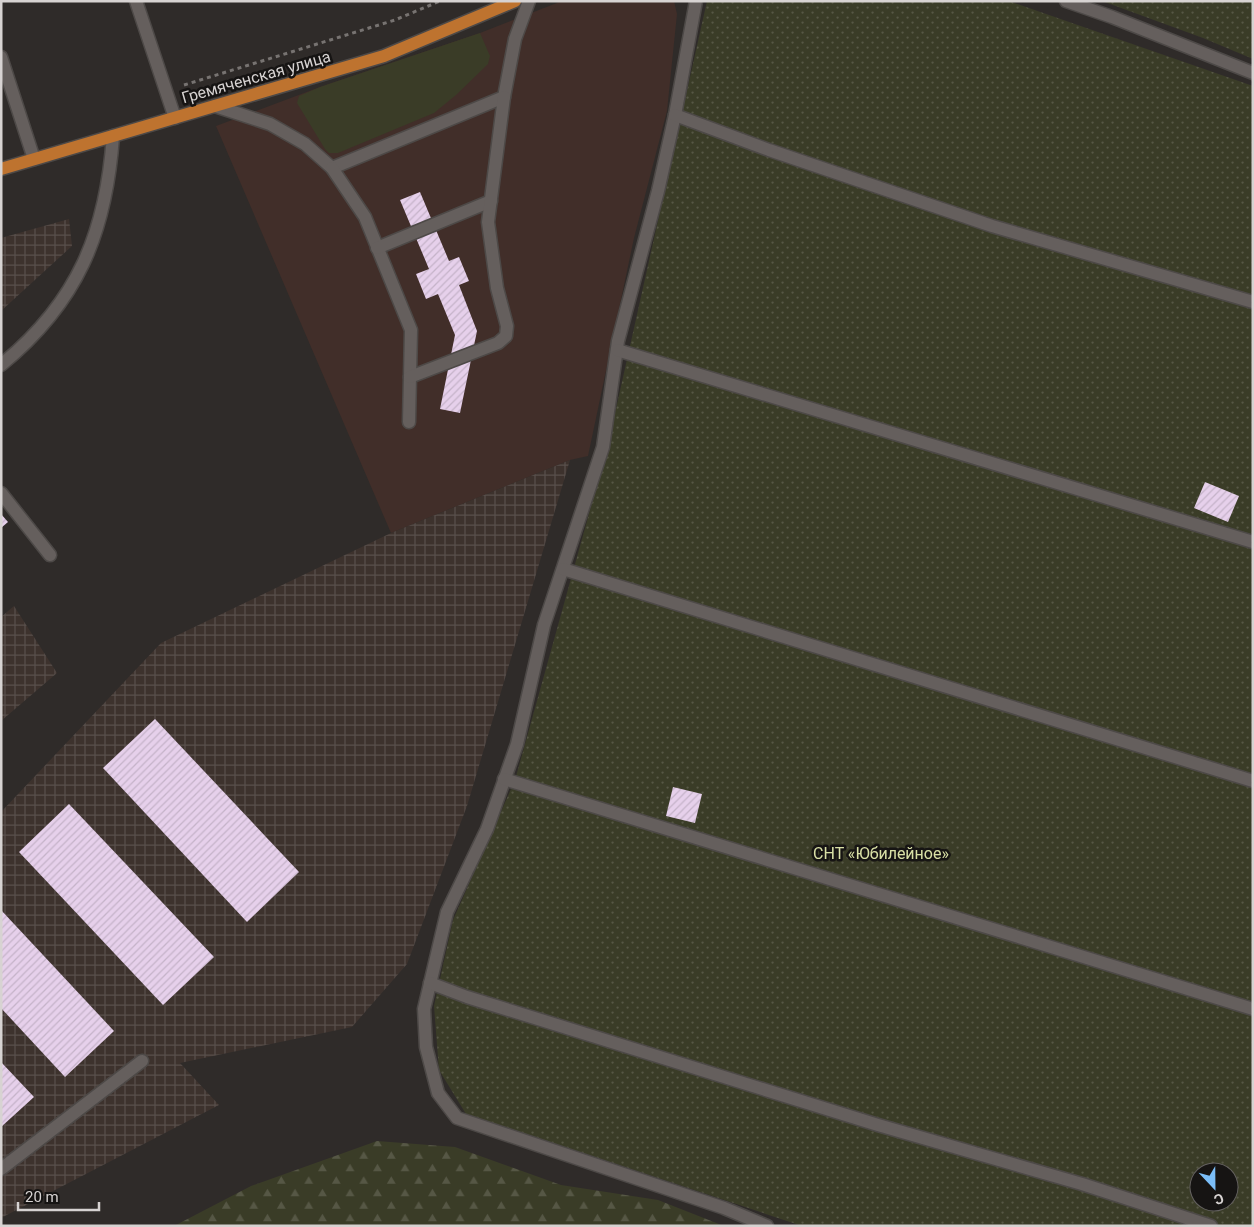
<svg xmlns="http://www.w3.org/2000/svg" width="1254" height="1227" font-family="Roboto,sans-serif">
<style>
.commercial{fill:#412e29}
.industrial{fill:url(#industrial-grid)}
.green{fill:#3a3c27}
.forest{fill:url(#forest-firs)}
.garden{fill:url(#garden-dots);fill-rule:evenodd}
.building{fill:url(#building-hatch)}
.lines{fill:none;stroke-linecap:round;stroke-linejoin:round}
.minor-casing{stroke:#4d4947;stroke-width:15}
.major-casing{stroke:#4d4947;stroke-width:15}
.path{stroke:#777371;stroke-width:3;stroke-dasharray:4 4;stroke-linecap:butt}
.minor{stroke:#655f5d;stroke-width:12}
.major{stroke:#be732f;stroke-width:12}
.labels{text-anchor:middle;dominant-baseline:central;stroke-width:5;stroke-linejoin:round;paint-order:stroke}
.street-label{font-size:16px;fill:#d7d3d2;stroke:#161413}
.park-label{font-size:16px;fill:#d9e0a6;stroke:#161413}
</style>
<defs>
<pattern id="industrial-grid" width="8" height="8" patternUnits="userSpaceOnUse" patternTransform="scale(1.25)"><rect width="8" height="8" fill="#3d322d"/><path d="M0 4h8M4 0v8" fill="none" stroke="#584f4b"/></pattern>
<pattern id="forest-firs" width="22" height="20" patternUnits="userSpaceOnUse" patternTransform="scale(1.25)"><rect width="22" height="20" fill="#3a3c27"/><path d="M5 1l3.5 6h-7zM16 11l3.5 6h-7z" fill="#565745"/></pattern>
<pattern id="garden-dots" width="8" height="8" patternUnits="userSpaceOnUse" patternTransform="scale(1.25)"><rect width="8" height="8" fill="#3a3c27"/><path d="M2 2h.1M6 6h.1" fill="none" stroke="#565745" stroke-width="1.8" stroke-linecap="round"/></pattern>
<pattern id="building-hatch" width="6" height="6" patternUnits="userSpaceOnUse" patternTransform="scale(1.25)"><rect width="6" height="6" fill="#e6d0eb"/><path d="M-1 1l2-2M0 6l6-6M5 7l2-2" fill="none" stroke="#c5b3c9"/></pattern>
</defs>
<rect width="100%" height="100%" fill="#2f2b29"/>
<!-- commercial -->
<path class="commercial" d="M562,1H674L677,14L667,111L634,238L588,456L570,460L391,533L216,126L320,87L480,33Z"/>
<!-- industrial -->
<g class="industrial">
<path d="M69,219L72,246L1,311V238Z"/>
<path d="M570,460L467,806L407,964L352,1027L180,1063L219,1105L1,1218V812L161,643L391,533Z"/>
<path d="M14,606L57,673L1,721V617Z"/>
</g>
<!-- green -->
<path class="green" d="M480,33L490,56L488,64L456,95L434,113L338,153H329L325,149L297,103L299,96L320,87Z"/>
<!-- forest -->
<path class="forest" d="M377,1141L455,1147L561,1185L658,1200L724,1226H174L251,1186Z"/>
<!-- garden -->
<g class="garden">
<path d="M707,1H1009L1253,86V1226H802L466,1114L439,1070L434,1006L453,920L515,780L607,449ZM1199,1172H1229V1202H1199Z"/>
<path d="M1102,1H1253V59L1203,38Z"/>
</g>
<!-- building -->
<g class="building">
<path d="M420,192L449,261L459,257L469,281L459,285L477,331L460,413L440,409L455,335L438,294L426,299L416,274L429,269L400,200Z"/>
<path d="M1205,482L1239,496L1228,522L1194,508Z"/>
<path d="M1,514L8,522L1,528Z"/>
<path d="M155,719L299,872L247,922L103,768Z"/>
<path d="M673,787L702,794L695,823L666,816Z"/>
<path d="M69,804L214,957L163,1005L19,852Z"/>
<path d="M1,910L114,1031L65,1077L1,1008Z"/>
<path d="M1,1062L34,1097L1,1127Z"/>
</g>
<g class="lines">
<defs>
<g id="minor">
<path d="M136,1L175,118"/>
<path d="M696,1L675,115L658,191L618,341L603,447L544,625L517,744L487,829L447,912L424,1009L426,1047L438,1093L457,1118L724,1208L767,1226"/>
<path d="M1066,1L1112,17L1253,73"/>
<path d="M1,57L34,159"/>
<path d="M215,106L270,124L305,144L332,168L504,97L515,39L529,1"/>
<path d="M675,115L769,150L992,226L1253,302"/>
<path d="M332,168L365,217L411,330L409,422"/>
<path d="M377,248L491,201"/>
<path d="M617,350L1253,542"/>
<path d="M1,365C78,302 106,233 113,136"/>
<path d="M410,377L498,343L506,336L507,326L497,288L488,222L504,97"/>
<path d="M1,493L50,555"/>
<path d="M563,569L1253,781"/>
<path d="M504,779L1253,1009"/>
<path d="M430,983L467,997L878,1125L1082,1184L1211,1226"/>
<path d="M1,1169L142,1061"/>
</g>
<path id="major" d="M1,169L384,56L515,1"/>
</defs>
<!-- minor casing -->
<use href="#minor" class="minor-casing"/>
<!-- major casing -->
<use href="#major" class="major-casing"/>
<!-- path -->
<path class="path" d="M184,85L395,20L440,1"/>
<!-- minor -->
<use href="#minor" class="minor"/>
<!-- major -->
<use href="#major" class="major"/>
</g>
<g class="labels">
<!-- street labels -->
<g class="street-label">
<text transform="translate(256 77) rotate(-16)">Гремяченская улица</text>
</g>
<!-- park labels -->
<g class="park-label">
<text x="881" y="853">СНТ «Юбилейное»</text>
</g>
</g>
<!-- border -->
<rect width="1254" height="1227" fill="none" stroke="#d7d3d2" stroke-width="5"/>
<!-- north arrow -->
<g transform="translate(1214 1187) rotate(158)"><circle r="24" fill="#161413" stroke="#63605f"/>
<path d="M0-4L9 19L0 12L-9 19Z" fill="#7bbef8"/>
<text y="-8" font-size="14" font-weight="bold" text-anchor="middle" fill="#d7d3d2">С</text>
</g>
<!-- scale -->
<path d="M18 1202v8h81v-8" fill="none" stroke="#d7d3d2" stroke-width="2.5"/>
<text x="25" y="1202" font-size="15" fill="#d7d3d2" stroke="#161413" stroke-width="4" paint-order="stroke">20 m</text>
</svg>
